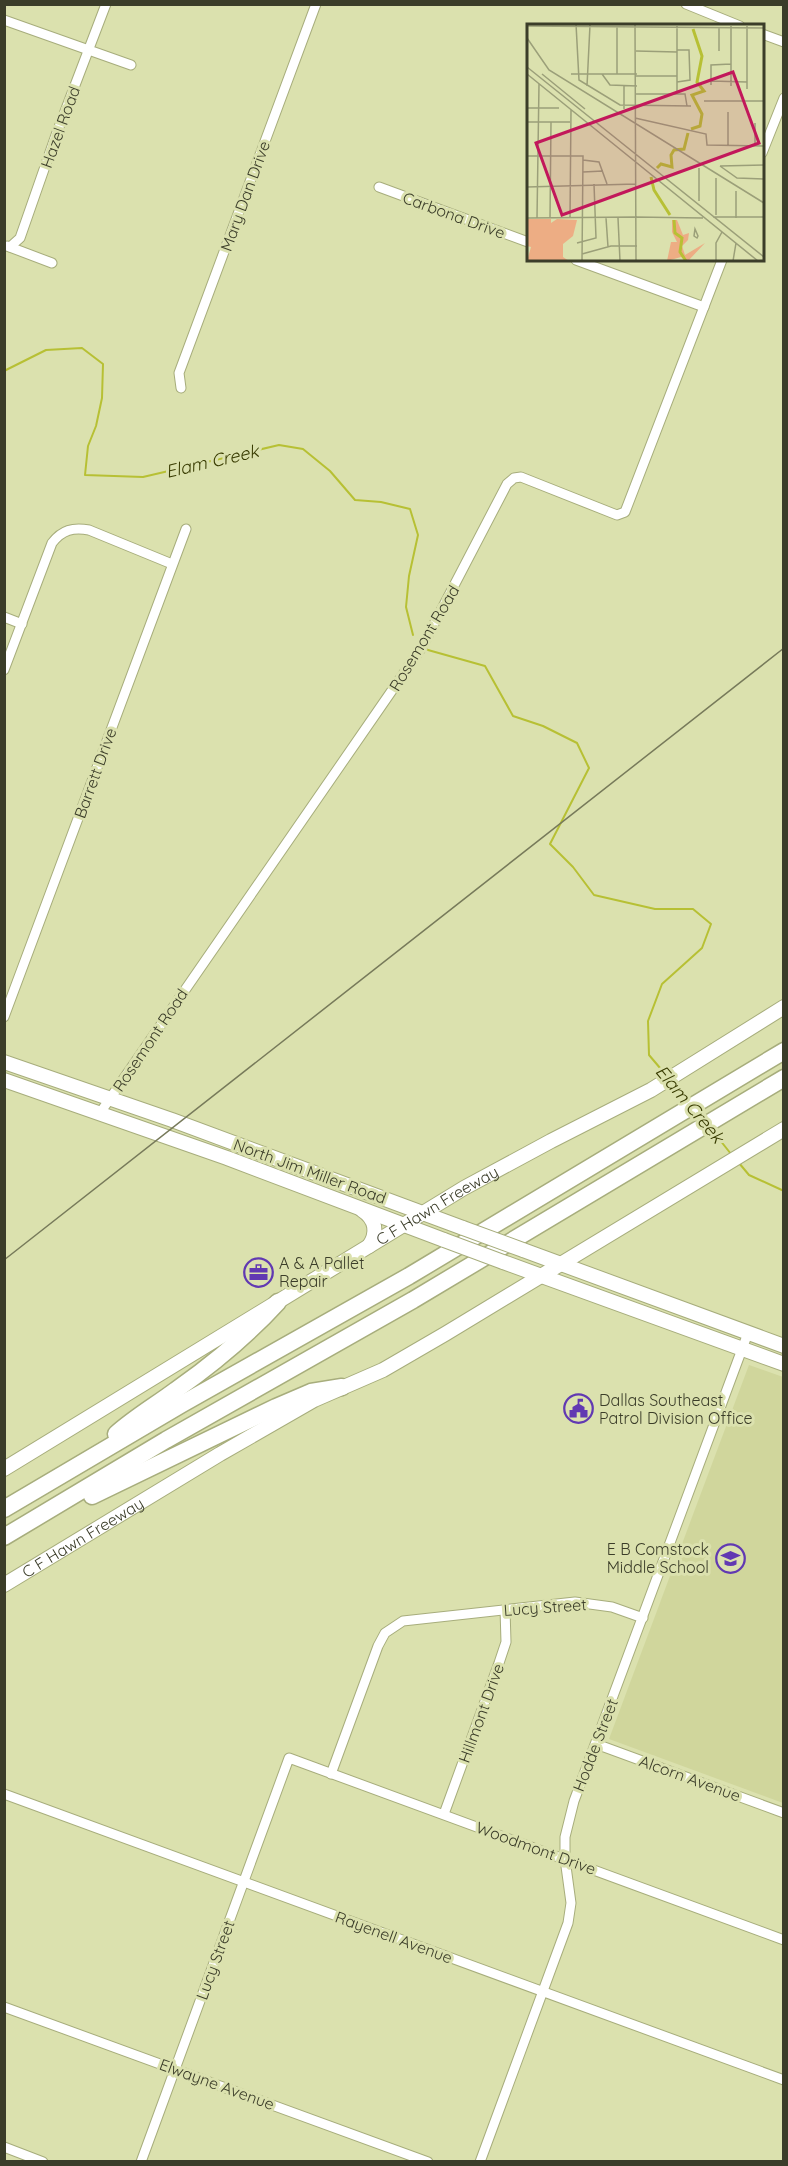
<svg xmlns="http://www.w3.org/2000/svg" width="788" height="2166" font-family="Quicksand,sans-serif">
<style>
.built{fill:#d0d69c}
.lines{fill:none;stroke-linecap:round;stroke-linejoin:round}
.stream{stroke:#b7c034;stroke-width:2}
.street-casing{stroke:#a7ad7c;stroke-width:11}
.secondary-casing{stroke:#a7ad7c;stroke-width:16}
.highway-casing{stroke:#a7ad7c;stroke-width:19}
.street{stroke:#fff;stroke-width:9}
.secondary{stroke:#fff;stroke-width:14}
.highway{stroke:#fff;stroke-width:16}
.tram{stroke:#777a5a;stroke-width:1.5}
.secondary-bridge-casing{stroke:#a7ad7c;stroke-width:16;stroke-linecap:butt}
.secondary-bridge{stroke:#fff;stroke-width:14}
.labels{text-anchor:middle;dominant-baseline:central;stroke-width:6;stroke-linejoin:round;paint-order:stroke}
.street-label{font-size:16px;fill:#3b3d29;stroke:#dbe1ae}
.poi-label{font-size:16px;fill:#3b3d29;stroke:#dbe1ae;text-anchor:start}
.water-label{font-size:18px;font-style:italic;fill:#383b01;stroke:#dbe1ae}
.inset-river{fill:none;stroke:#b7c034;stroke-width:3}
.inset-road{fill:none;stroke:#9b9f79;stroke-width:1.5}
.view{fill:#c2185b;fill-opacity:0.15;stroke:#c2185b;stroke-width:3}
.inset-edge{fill:none;stroke:#3b3d29;stroke-width:3}
</style>
<rect width="100%" height="100%" fill="#dbe1ae"/>
<!-- built -->
<path class="built" d="M749,1365L783,1377V1803L609,1739Z"/>
<g class="lines">
<!-- stream -->
<g class="stream">
<path d="M4,371L46,350L82,348L103,364L102,398L96,426L88,446L85,475L143,477L279,445L303,449L330,471L355,500L381,502L410,509L418,535L409,576L406,607L413,635"/>
<path d="M428,650L485,666L513,716L543,726L577,743L589,768L550,844L573,867L594,895L655,909H693L711,924L702,948L662,984L648,1021L649,1055L666,1075"/>
<path d="M672,1082L687,1101"/>
<path d="M712,1130L731,1154"/>
<path d="M739,1163L749,1175L784,1191"/>
</g>
<defs>
<g id="street">
<path d="M686,4L740,26"/>
<path d="M4,20L131,65"/>
<path d="M762,34L784,42"/>
<path d="M762,153L784,98"/>
<path d="M379,187L528,242"/>
<path d="M7,246L52,263"/>
<path d="M10,247L20,238L56,135L106,4"/>
<path d="M576,260L704,307"/>
<path d="M181,388L179,373L316,4"/>
<path d="M4,617L22,624"/>
<path d="M4,670L52,543C62,530 73,527 89,530L172,564"/>
<path d="M4,1017L186,529"/>
<path d="M100,1113L422,647L507,484L514,478L521,477L617,515L625,512L722,260"/>
<path d="M596,1744L784,1813"/>
<path d="M331,1774L378,1646L385,1633L403,1621L575,1602L612,1607L643,1618"/>
<path d="M4,1794L784,2080"/>
<path d="M444,1814L499,1663L506,1642L505,1609"/>
<path d="M4,2007L428,2162"/>
<path d="M4,2147L43,2162"/>
<path d="M141,2162L289,1758L784,1940"/>
<path d="M480,2162L568,1923L571,1903L565,1859V1837L574,1801L748,1333"/>
</g>
<g id="secondary">
<path d="M4,1062L172,1120L463,1228"/>
<path d="M4,1080L227,1158L444,1240"/>
<path d="M362,1210C376,1219 378,1233 369,1246"/>
<path d="M523,1250L784,1346"/>
<path d="M503,1262L784,1364"/>
<path id="s1" d="M4,1469L464,1188L551,1141L651,1090L784,1007"/>
<path id="s2" d="M4,1585L220,1454L314,1400L383,1370L445,1334L784,1129"/>
</g>
<g id="highway">
<path d="M116,1434C135,1417 156,1405 176,1390C213,1364 247,1336 278,1302"/>
<path d="M92,1496L276,1407L311,1392L342,1387"/>
<path d="M4,1509L182,1404L409,1276L784,1051"/>
<path d="M4,1537L166,1440L413,1300L784,1078"/>
</g>
</defs>
<!-- street casing -->
<use href="#street" class="street-casing"/>
<!-- secondary casing -->
<use href="#secondary" class="secondary-casing"/>
<!-- highway casing -->
<use href="#highway" class="highway-casing"/>
<!-- street -->
<use href="#street" class="street"/>
<!-- secondary -->
<use href="#secondary" class="secondary"/>
<!-- highway -->
<use href="#highway" class="highway"/>
<!-- tram -->
<path class="tram" d="M4,1260L784,648"/>
<defs>
<g id="secondary-bridge">
<path d="M463,1228L523,1250"/>
<path d="M444,1240L503,1262"/>
</g>
</defs>
<!-- secondary-bridge casing -->
<use href="#secondary-bridge" class="secondary-bridge-casing"/>
<!-- secondary-bridge -->
<use href="#secondary-bridge" class="secondary-bridge"/>
</g>
<!-- icons -->
<defs>
<symbol id="office-ring" viewBox="-11 -11 22 22"><circle r="9.5" fill="#dbe1ae" stroke="#6139b2" stroke-width="1.5"/><path d="M-6-3h4V-5.5h4V-3h4V5H-6ZM-1-4.5V-3h2v-1.5ZM-6 0V1H6V0Z" fill="#6139b2"/></symbol>
<symbol id="civic-ring" viewBox="-11 -11 22 22"><circle r="9.5" fill="#dbe1ae" stroke="#6139b2" stroke-width="1.5"/><path d="M-.6-6.5H3V-4.5H.6V-3L4-1V1h2V6H-6V1h2V-1L-.6-3ZM-1.2 2.5V6h2.4V2.5Z" fill="#6139b2"/></symbol>
<symbol id="school-ring" viewBox="-11 -11 22 22"><circle r="9.5" fill="#dbe1ae" stroke="#6139b2" stroke-width="1.5"/><path d="M0-5L7-2L0 1L-7-2ZM-4 1L0 2.5L4 1V4Q0 6-4 4Z" fill="#6139b2"/></symbol>
</defs>
<g fill-rule="evenodd">
<use href="#office-ring" x="242" y="1256" width="33" height="33"/>
<use href="#civic-ring" x="562" y="1392" width="33" height="33"/>
<use href="#school-ring" x="714" y="1542" width="33" height="33"/>
</g>
<g class="labels">
<!-- street labels -->
<g class="street-label">
<text transform="translate(60 127) rotate(-70)">Hazel Road</text>
<text transform="translate(245 196) rotate(-70)">Mary Dan Drive</text>
<text transform="translate(454 215) rotate(20)">Carbona Drive</text>
<text transform="translate(424 638) rotate(-59)">Rosemont Road</text>
<text transform="translate(95 773) rotate(-70)">Barrett Drive</text>
<text transform="translate(150 1040) rotate(-56)">Rosemont Road</text>
<text transform="translate(310 1171) rotate(20)">North Jim Miller Road</text>
<text stroke="none"><textPath href="#s1" startOffset="507">C F Hawn Freeway</textPath></text>
<text stroke="none"><textPath href="#s2" startOffset="92">C F Hawn Freeway</textPath></text>
<text transform="translate(545 1607) rotate(-4)">Lucy Street</text>
<text transform="translate(481 1713) rotate(-70)">Hillmont Drive</text>
<text transform="translate(595 1745) rotate(-69)">Hodde Street</text>
<text transform="translate(690 1778) rotate(20)">Alcorn Avenue</text>
<text transform="translate(536 1848) rotate(20)">Woodmont Drive</text>
<text transform="translate(394 1937) rotate(20)">Rayenell Avenue</text>
<text transform="translate(215 1960) rotate(-70)">Lucy Street</text>
<text transform="translate(217 2084) rotate(20)">Elwayne Avenue</text>
</g>
<!-- poi labels -->
<g class="poi-label">
<text x="279" y="1263">A &amp; A Pallet<tspan x="279" dy="18">Repair</tspan></text>
<text x="599" y="1400">Dallas Southeast<tspan x="599" dy="18">Patrol Division Office</tspan></text>
<text x="709" y="1549" text-anchor="end">E B Comstock<tspan x="709" dy="18">Middle School</tspan></text>
</g>
<!-- water labels -->
<g class="water-label">
<text transform="translate(212 461) rotate(-13)">Elam Creek</text>
<text transform="translate(690 1104) rotate(50)">Elam Creek</text>
</g>
</g>
<!-- overview -->
<g transform="translate(527 24)">
<rect width="237" height="237" fill="#dbe1ae"/>
<path d="M0,195H24V199L30,195L50,196L46,212L36,220V233L42,237H0L4,223L0,222ZM145,196H150L156,211L162,209L161,216L155,222L158,231L178,219L161,237L154,233L140,237L144,218H150L145,208Z" fill="#edad84"/>
<path class="inset-river" d="M164,105L173,102L175,90L165,71L177,67L170,58L175,32L166,5M130,144L134,140L145,143L144,131L147,126L157,125L161,109M124,153L127,166L143,191M147,196L148,209L155,214L153,228L159,237"/>
<path class="inset-road" d="M49,0L52,56L93,81L164,82M108,0L109,237M0,2L237,4M204,2V62M220,2V65M192,3V27M0,14L22,46L237,179M109,27L150,28M0,43L237,233M0,50L231,237M15,50L58,85M44,50H110M75,50L83,61L110,62M90,50V2M108,52H150M184,57L220,58M150,58L163,56L162,26H150M184,61V41L204,40M60,62L63,1M97,62V85M108,70H158L160,82M150,70V2M177,77H237M0,84H32M108,94L179,110L180,121L237,122M0,98H43M201,122V88M228,122V99M0,132H56L55,237M56,136L72,138L80,160M193,142L210,154L237,155M193,142L237,141M56,148L76,147M0,154V98M0,163L109,160M172,177V144M189,191V154M108,193L176,194M186,193H237M0,194L108,193M10,194L12,60M23,194L24,98M43,194L44,86M79,194L81,223M91,194L93,237M209,194V167M168,205L171,212L170,214L167,212ZM50,219L69,214L67,160M55,230L84,222H110M189,237V219L195,208M206,237L209,219"/>
<path class="view" d="M206,48L232,119L35,191L9,119Z"/>
<rect width="237" height="237" class="inset-edge"/>
</g>
<!-- border -->
<rect width="788" height="2166" fill="none" stroke="#3b3d29" stroke-width="12"/>
</svg>
